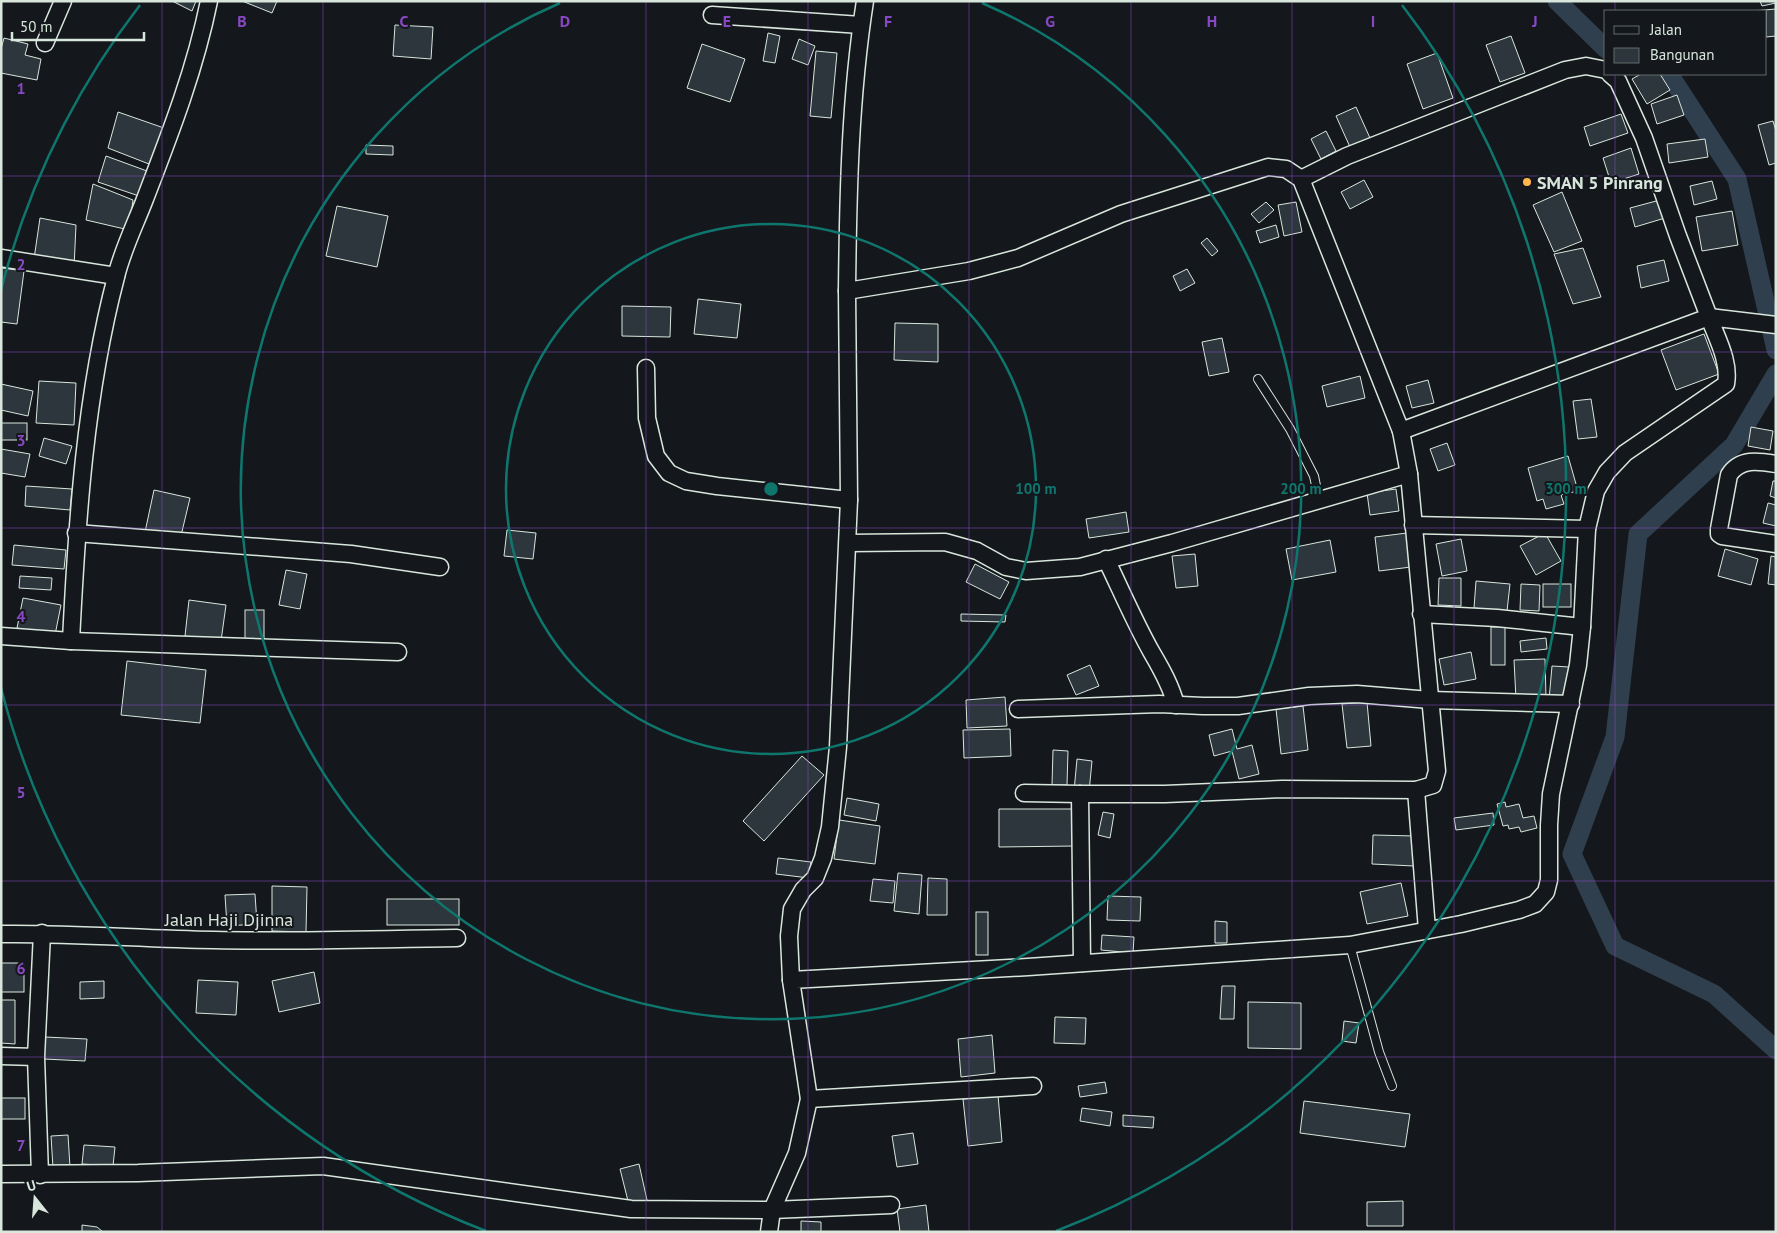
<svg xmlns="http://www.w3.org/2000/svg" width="1777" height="1233" font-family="'PT Sans',sans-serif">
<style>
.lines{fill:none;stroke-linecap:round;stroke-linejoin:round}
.canal{stroke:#2f3f4d;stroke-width:19}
.building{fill:#2c363c;stroke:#d8e6dc}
.lane-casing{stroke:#d8e6dc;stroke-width:10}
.street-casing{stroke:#d8e6dc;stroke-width:19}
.lane{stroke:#14181c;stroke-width:8}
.street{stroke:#14181c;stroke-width:16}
.grid{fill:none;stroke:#8948c3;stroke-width:1;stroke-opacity:0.55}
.ring{fill:none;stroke:#0f766e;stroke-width:2.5}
.poi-dot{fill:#ffb74d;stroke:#14181c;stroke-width:2}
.labels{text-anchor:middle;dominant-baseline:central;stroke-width:4;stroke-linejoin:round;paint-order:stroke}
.poi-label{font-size:18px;font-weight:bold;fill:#d8e6dc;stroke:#14181c;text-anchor:start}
.street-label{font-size:18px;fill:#d8e6dc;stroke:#14181c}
.grid-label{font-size:16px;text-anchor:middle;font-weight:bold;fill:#8948c3;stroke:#14181c;stroke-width:4;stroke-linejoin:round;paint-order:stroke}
.centre{fill:#0f766e;stroke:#14181c;stroke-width:2.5}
.ring-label{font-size:15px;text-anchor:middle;font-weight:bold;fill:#0f766e;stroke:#14181c;stroke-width:4;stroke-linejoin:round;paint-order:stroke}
</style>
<rect width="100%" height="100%" fill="#14181c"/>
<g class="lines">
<!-- canal -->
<g class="canal">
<path d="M1557,1L1606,49"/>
<path d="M1669,74L1737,179L1776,350"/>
<path d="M1776,374L1734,445L1638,534L1615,737L1572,854L1615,946L1714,994L1776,1050"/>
</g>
</g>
<!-- building -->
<g class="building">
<path d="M172,1H196L192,11Z"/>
<path d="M242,1H277L272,13Z"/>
<path d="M1760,1H1776V3L1762,6Z"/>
<path d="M1776,9V36L1766,37V11H1752Z"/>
<path d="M395,25L433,27L431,59L393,56Z"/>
<path d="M768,33L780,36L775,63L763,61Z"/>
<path d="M1511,36L1525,73L1500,82L1486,45Z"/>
<path d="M4,38L28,44L25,55L41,59L37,80L1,73V49Z"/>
<path d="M799,39L815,46L808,65L792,59Z"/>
<path d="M702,44L745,59L730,102L687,88Z"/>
<path d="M816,51L837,53L831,118L810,116Z"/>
<path d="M1437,53L1453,98L1423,109L1407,64Z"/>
<path d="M1641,74H1660L1670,90L1647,104L1632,79Z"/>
<path d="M1677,95L1684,115L1657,124L1651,104Z"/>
<path d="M1356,107L1370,138L1350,147L1336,116Z"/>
<path d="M118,112L164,128L149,164L108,148Z"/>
<path d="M1621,114L1628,133L1590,146L1584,127Z"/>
<path d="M1773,121L1776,131V163L1769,165L1758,125Z"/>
<path d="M1326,131L1336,151L1321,159L1311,139Z"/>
<path d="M1705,139L1708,157L1669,163L1667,144Z"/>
<path d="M366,145L393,146V155L366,154Z"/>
<path d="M1631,148L1639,174L1611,183L1603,158Z"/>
<path d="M106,156L147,171L139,196L98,182Z"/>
<path d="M1364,180L1373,197L1350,209L1341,192Z"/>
<path d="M1712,181L1717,199L1694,205L1690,186Z"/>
<path d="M93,184L133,200L129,230L86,220Z"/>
<path d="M1562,192L1582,241L1554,252L1533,205Z"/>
<path d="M1660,200L1665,218L1635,227L1630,208Z"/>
<path d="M1266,202L1274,210L1259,223L1251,214Z"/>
<path d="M1296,202L1302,232L1284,236L1278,205Z"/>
<path d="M337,206L388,216L377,267L326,256Z"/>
<path d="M1732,211L1738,245L1702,251L1696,217Z"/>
<path d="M40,218L76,225L74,268L34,259Z"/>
<path d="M1276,225L1279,237L1260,243L1256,231Z"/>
<path d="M1207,238L1218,251L1212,256L1201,243Z"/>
<path d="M1583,248L1601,297L1573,304L1554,254Z"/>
<path d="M1664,260L1669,281L1641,288L1637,266Z"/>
<path d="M2,268L24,271L17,324L1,322Z"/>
<path d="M1187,269L1195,283L1180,291L1173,276Z"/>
<path d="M698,299L741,304L737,338L694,334Z"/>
<path d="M622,306L671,307L670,337L622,336Z"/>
<path d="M895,323L938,324V362L894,360Z"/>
<path d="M1704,334L1719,374L1676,390L1661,350Z"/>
<path d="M1222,338L1229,372L1209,376L1202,342Z"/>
<path d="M1360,376L1365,398L1327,407L1322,386Z"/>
<path d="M1428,380L1434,403L1412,408L1406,386Z"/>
<path d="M39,381L76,383L74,425L36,423Z"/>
<path d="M1,384L33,391L28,416L1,410Z"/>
<path d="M1591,399L1597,437L1578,439L1573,401Z"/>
<rect x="1" y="423" width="26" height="17"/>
<path d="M1751,427L1773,431L1770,450L1748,446Z"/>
<path d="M44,438L72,446L66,464L39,456Z"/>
<path d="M1447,443L1455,465L1438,471L1430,449Z"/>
<path d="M1,449L30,454L25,477L1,473Z"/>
<path d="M1568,456L1578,491L1561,495L1564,504L1546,509L1543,499L1537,501L1528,468Z"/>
<path d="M1773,481H1776V498L1770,496Z"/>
<path d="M26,486L72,489L70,510L25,506Z"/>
<path d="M1396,489L1399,511L1370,515L1367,493Z"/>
<path d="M154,490L190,498L180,540L145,532Z"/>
<path d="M1768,503L1776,505V526L1763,523Z"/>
<path d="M1126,512L1129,532L1089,538L1086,519Z"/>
<path d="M507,530L536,533L533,559L504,556Z"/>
<path d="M1407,533L1411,567L1379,571L1375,537Z"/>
<path d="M1545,533L1561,561L1536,575L1520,546Z"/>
<path d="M1461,539L1467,571L1442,576L1436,544Z"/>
<path d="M1330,540L1336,572L1292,580L1286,549Z"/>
<path d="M14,545L66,550L64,569L12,565Z"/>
<path d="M1725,549L1758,559L1751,585L1718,576Z"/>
<path d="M1195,554L1198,586L1176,588L1172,556Z"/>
<path d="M1771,556L1776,557V585L1768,584Z"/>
<path d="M975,564L1009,582L1000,599L966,582Z"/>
<path d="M286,570L307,574L300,609L279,605Z"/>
<path d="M20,576L52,578L51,590L19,588Z"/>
<path d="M1439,578H1461V606L1438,605Z"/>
<path d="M1476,581L1510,584L1507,611L1474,608Z"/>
<path d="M1521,584L1540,585L1539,611L1520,610Z"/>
<rect x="1543" y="584" width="28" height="23"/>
<path d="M23,598L61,605L55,635L17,628Z"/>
<path d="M189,600L226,605L221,641L185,636Z"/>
<rect x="245" y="610" width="19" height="29"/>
<path d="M961,614L1006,615L1005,622L961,621Z"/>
<rect x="1491" y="627" width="14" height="38"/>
<path d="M1546,638L1547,649L1521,652L1520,641Z"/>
<path d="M1471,652L1476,679L1444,685L1439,659Z"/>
<path d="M1545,659L1546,698L1516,699L1514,660Z"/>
<path d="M127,661L206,670L200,723L121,715Z"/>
<path d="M1090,665L1099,686L1076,695L1067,675Z"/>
<path d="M1552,666L1569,667L1565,701L1549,700Z"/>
<path d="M1005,697L1007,726L967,728L966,700Z"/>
<path d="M1367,702L1371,746L1347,748L1342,704Z"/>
<path d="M1303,706L1308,750L1281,754L1276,709Z"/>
<path d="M1010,729L1011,756L964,758L963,730Z"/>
<path d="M1232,729L1237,749L1252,745L1259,774L1239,779L1232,751L1214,756L1209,735Z"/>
<path d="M1053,750L1068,751L1067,785H1052Z"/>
<path d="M802,756L824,775L764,841L743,821Z"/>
<path d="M1077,759L1092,761L1089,792L1074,791Z"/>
<path d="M847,798L879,804L876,821L844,815Z"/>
<path d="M1505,802L1506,807L1519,804L1523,818L1534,816L1537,828L1521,832L1519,827L1509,829L1508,825L1503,826L1497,804Z"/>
<path d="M999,809H1076V846L999,847Z"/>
<path d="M1103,812L1114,814L1110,838L1098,835Z"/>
<path d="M1493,813L1494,825L1456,830L1454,818Z"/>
<path d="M839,820L880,826L875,864L834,859Z"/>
<path d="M1373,835L1415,836L1414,866L1372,864Z"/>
<path d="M778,858L811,862L809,878L776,874Z"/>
<path d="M898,873L922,875L919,914L894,911Z"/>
<path d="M928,878L947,879V915H927Z"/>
<path d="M873,879L895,881L893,903L870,901Z"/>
<path d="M1401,883L1408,916L1367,924L1360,892Z"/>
<path d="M272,886L307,887L306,932L272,931Z"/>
<path d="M255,894L257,924L227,926L225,895Z"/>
<path d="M1108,896L1141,897L1140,921L1107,920Z"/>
<rect x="387" y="899" width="72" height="26"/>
<rect x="976" y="912" width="12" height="43"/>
<path d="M1215,921L1227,922V943H1215Z"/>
<path d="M1102,935L1134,937L1133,953L1101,950Z"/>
<rect x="1" y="963" width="23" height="29"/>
<path d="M314,972L320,1003L279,1012L272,981Z"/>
<path d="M198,980L238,982L236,1015L196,1013Z"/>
<path d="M104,981V998L80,999V982Z"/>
<path d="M1222,986H1235L1234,1019H1220Z"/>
<path d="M1,1000H15V1044L1,1043Z"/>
<path d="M1248,1002L1301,1003V1049L1248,1048Z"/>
<path d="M1055,1017L1086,1018L1085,1044L1054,1043Z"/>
<path d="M1344,1021L1359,1023L1356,1043L1342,1041Z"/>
<path d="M992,1035L995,1073L961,1077L958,1039Z"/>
<path d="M45,1037L87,1039L85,1061L44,1059Z"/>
<path d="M1105,1082L1107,1093L1080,1097L1078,1086Z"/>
<path d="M998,1095L1002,1142L968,1146L963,1099Z"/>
<rect x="1" y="1098" width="24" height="21"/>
<path d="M1304,1101L1410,1114L1405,1147L1300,1133Z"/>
<path d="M1082,1108L1112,1112L1110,1126L1080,1121Z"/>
<path d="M1123,1115L1154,1117L1153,1128L1123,1126Z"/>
<path d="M913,1133L918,1164L897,1167L892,1136Z"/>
<path d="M68,1135L70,1167L53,1168L51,1136Z"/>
<path d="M84,1145L115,1147L113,1166L82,1164Z"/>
<path d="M639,1164L647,1200L629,1205L620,1169Z"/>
<path d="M1403,1201V1226H1367V1202Z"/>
<path d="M926,1205L929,1232H900L897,1209Z"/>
<path d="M801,1221L821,1222V1232H801Z"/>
<path d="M82,1225L97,1227L103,1232H82Z"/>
</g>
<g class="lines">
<defs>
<g id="lane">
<path d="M1258,379L1290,429L1314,476L1319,500"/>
<path d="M1350,945L1379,1052L1392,1086"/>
</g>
<g id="street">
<path d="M712,15L861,25"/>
<path d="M45,43L63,1"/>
<path d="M1301,179L1347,156L1565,70L1586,66L1606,70"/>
<path d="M1,258L116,276"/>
<path d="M847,291C848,194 850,97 865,1"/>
<path d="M646,368L647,418L656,456L669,473L686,481L717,486L849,500"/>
<path d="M1776,464C1758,461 1740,458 1729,475L1719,529V534L1722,536L1776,544"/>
<path d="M1413,525L1587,529"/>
<path d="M76,533L351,554L440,567"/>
<path d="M848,543L945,542L977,551L1006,567L1026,571L1080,567L1172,543L1409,474L1401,431"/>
<path d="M1106,559C1121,590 1135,623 1152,653C1162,670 1171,686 1176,705"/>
<path d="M1421,614L1497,618L1582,627"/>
<path d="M1,636L71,641C77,520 85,395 116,277C122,251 135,225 145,199C170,134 195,70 209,1"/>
<path d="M71,641L398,652"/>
<path d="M1018,709L1159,704L1203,706H1238L1309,696L1357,694L1430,700L1571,704"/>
<path d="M1416,790L1427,930"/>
<path d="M1024,793L1080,794"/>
<path d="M1,934C72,933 143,939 214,940C294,942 376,939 457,938"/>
<path d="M1082,963L1080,794H1165L1282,789L1416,790L1433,785L1437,771L1409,474"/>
<path d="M791,980L789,936L792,909L803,890L815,878L823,858L830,827L838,747L849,500L847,291L969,271L1018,258L1121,214L1268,167L1286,169L1301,179L1401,431L1709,317L1678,236L1644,138L1618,81L1610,74"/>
<path d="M1,1056L36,1057L42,933"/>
<path d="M36,1057L40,1175"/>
<path d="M809,1099L1033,1086"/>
<path d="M1,1174L138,1173L323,1166L631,1209L772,1210L891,1205"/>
<path d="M769,1232L772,1210L797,1153L809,1099L791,980L1028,967L1350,945L1461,924L1519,910L1535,904L1546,892L1549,880V825L1551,794L1578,665L1582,627L1587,529L1596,491L1607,472L1625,453L1726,384C1730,361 1717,339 1709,317L1776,325"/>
</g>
</defs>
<!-- lane casing -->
<use href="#lane" class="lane-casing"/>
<!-- street casing -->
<use href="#street" class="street-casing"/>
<!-- lane -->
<use href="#lane" class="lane"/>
<!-- street -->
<use href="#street" class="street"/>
</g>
<!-- grid -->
<path class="grid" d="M162,1V1232M323,1V1232M485,1V1232M646,1V1232M808,1V1232M969,1V1232M1131,1V1232M1292,1V1232M1454,1V1232M1615,1V11M1615,74V1232M1,176H1776M1,352H1776M1,528H1776M1,705H1776M1,881H1776M1,1057H1776"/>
<!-- distance rings -->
<g class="ring">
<circle cx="771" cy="489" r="265"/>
<path d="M982 3A530 530 0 1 1 560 3"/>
<path d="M486 1231A795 795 0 0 1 1 688M1 290A795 795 0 0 1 140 5M1402 5A795 795 0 0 1 1056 1231"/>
</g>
<!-- markers -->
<circle class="poi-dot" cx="1527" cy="182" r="5"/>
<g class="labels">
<!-- poi labels -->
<g class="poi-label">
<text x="1537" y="182">SMAN 5 Pinrang</text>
</g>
<!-- street labels -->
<g class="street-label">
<text x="229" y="919">Jalan Haji Djinna</text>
</g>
</g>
<g class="grid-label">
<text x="242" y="27">B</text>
<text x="404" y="27">C</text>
<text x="565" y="27">D</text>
<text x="727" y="27">E</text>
<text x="888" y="27">F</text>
<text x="1050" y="27">G</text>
<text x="1212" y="27">H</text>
<text x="1373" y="27">I</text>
<text x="1535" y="27">J</text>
<text x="21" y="94">1</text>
<text x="21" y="270">2</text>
<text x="21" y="446">3</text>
<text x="21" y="622">4</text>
<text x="21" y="798">5</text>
<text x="21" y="974">6</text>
<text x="21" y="1151">7</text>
</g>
<circle cx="771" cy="489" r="8" class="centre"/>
<g class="ring-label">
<text x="1036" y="494">100 m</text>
<text x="1301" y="494">200 m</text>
<text x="1566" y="494">300 m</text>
</g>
<!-- border -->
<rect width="1777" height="1233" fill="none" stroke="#d8e6dc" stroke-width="5"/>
<!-- legend -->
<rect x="1604" y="10" width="162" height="65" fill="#14181c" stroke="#626a69"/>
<rect x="1614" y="26" width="25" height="8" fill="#14181c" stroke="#626a69"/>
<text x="1650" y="35" font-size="15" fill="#d8e6dc">Jalan</text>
<rect x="1614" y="48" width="25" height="15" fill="#2c363c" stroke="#626a69"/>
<text x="1650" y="60" font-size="15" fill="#d8e6dc">Bangunan</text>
<!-- north arrow -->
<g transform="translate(35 1198) rotate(343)" stroke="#14181c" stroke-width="4" paint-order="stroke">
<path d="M0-4L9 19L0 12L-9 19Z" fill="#d8e6dc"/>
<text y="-8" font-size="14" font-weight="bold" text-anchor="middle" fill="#d8e6dc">U</text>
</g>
<!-- scale -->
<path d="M12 32v8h132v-8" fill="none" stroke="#d8e6dc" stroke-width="2.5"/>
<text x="20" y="32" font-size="15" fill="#d8e6dc" stroke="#14181c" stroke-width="4" paint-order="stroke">50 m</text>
</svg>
